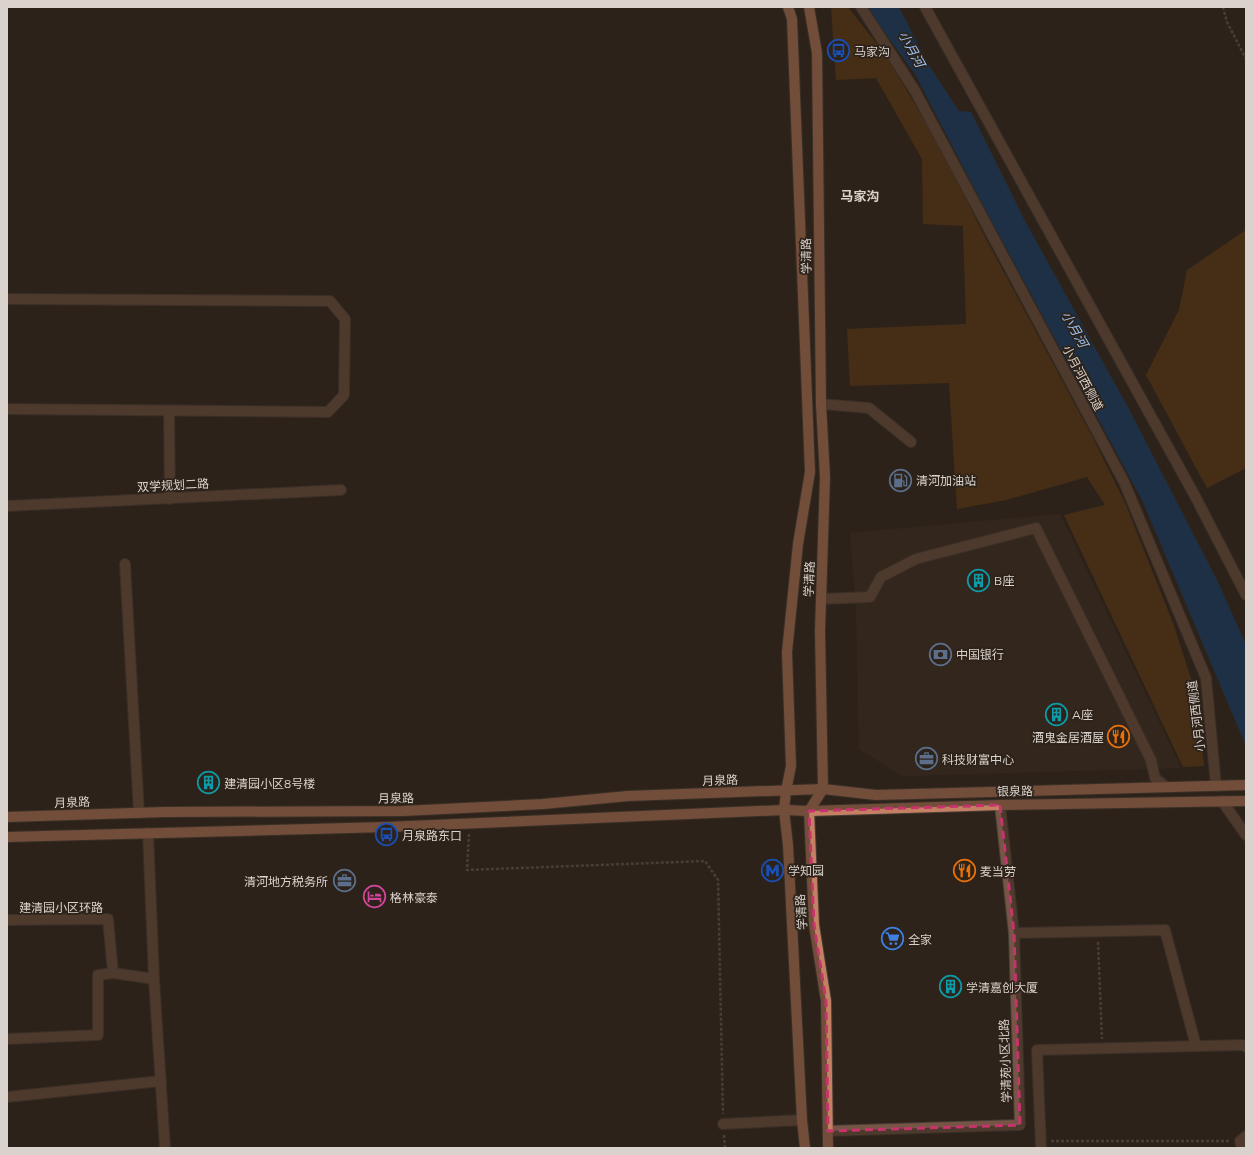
<svg xmlns="http://www.w3.org/2000/svg" width="1253" height="1155" font-family="Mulish,'Noto Sans SC',sans-serif">
<style>
.commercial{fill:#3b2c22}
.green{fill:#643d13}
.water{fill:#0c417c}
.lines{fill:none;stroke-linecap:round;stroke-linejoin:round}
.minor-casing{stroke:#493f37;stroke-width:12}
.major-casing{stroke:#493f37;stroke-width:12}
.path{stroke:#685f57;stroke-width:2.5;stroke-dasharray:3 2;stroke-linecap:butt}
.minor{stroke:#765446;stroke-width:10}
.major{stroke:#c58063;stroke-width:10}
.marked{fill:none;stroke:#c6346c;stroke-width:3;stroke-dasharray:8 5;stroke-linejoin:round}
.labels{text-anchor:middle;dominant-baseline:central;stroke-width:3.5;stroke-linejoin:round;paint-order:stroke}
.poi-label{font-size:12px;fill:#dad3cd;stroke:#2d231a;text-anchor:start}
.street-label{font-size:12px;fill:#dad3cd;stroke:#2d231a}
.water-label{font-size:13px;font-style:italic;fill:#9ac3f6;stroke:#2d231a}
.neighbourhood-label{font-size:13px;font-weight:bold;fill:#dad3cd;stroke:#2d231a}
</style>
<rect width="100%" height="100%" fill="#2d231a"/>
<!-- commercial -->
<path class="commercial" d="M1060,514L1181,768L902,776L859,749L856,605L850,533Z"/>
<!-- green -->
<g class="green">
<path d="M831,7H848L887,57L936,140L986,239L1094,440L1125,503L1173,623L1196,694L1204,766L1183,767L1064,515L1105,505L1087,477L1006,500L957,509L949,383L850,386L847,329L966,324L963,226L923,224L922,159L876,78L836,80Z"/>
<path d="M1246,230V468L1207,488L1146,375L1179,310L1187,270Z"/>
</g>
<!-- water -->
<path class="water" d="M869,7H899L928,64L959,111L971,112L1025,221L1130,411L1219,584L1246,645V746L1142,500L984,207L915,74L875,19Z"/>
<g class="lines">
<defs>
<g id="minor">
<path d="M861,7L915,91L1124,482L1206,678L1216,786"/>
<path d="M925,7L1195,496L1246,595"/>
<path d="M7,299L330,301L345,319L344,395L328,412L7,409"/>
<path d="M821,404L869,408L911,442"/>
<path d="M169,411L170,499"/>
<path d="M7,506L341,490"/>
<path d="M125,564L139,813"/>
<path d="M821,599L870,597L881,577L916,559L1036,528L1151,760L1155,778L1166,787"/>
<path d="M1222,801L1246,835"/>
<path d="M148,833L154,979L165,1148"/>
<path d="M7,920L108,919L113,973"/>
<path d="M1014,933L1165,930L1196,1046"/>
<path d="M7,1039L98,1035V975L113,973L154,979"/>
<path d="M7,1097L161,1081"/>
<path d="M723,1124L802,1120"/>
<path d="M828,1131L1020,1125L1014,933L1000,805"/>
<path d="M1041,1148L1037,1050L1242,1045L1246,1047"/>
<path d="M1242,1148L1240,1141L1246,1136"/>
</g>
<g id="major">
<path d="M788,7L792,19L810,472L798,544L787,652L791,766L786,791L784,810L788,845L802,1120L805,1148"/>
<path d="M809,7L817,53L821,404L825,477L820,631L823,789L809,811L814,925L826,1001L828,1148"/>
<path d="M7,817L165,812L403,811L543,804L628,796L823,789L876,795L1246,785"/>
<path d="M7,837L386,827L784,810L809,811L1000,805L1246,801"/>
</g>
</defs>
<!-- minor casing -->
<use href="#minor" class="minor-casing"/>
<!-- major casing -->
<use href="#major" class="major-casing"/>
<!-- path -->
<g class="path">
<path d="M1223,7L1227,22L1246,59"/>
<path d="M469,834L467,870L705,861L718,880L723,1114"/>
<path d="M1098,942L1102,1039"/>
<path d="M724,1135L725,1148"/>
<path d="M1051,1141H1230"/>
</g>
<!-- minor -->
<use href="#minor" class="minor"/>
<!-- major -->
<use href="#major" class="major"/>
</g>
<!-- marked area -->
<path d="M0 0H1253V1155H0ZM1000,805L1014,933L1020,1125L828,1131L826,1001L814,925L809,811Z" fill="#2d231a" fill-opacity=".55" fill-rule="evenodd"/>
<path class="marked" d="M1000,805L1014,933L1020,1125L828,1131L826,1001L814,925L809,811Z"/>
<!-- icons -->
<defs>
<symbol id="bus-ring" viewBox="-11 -11 22 22"><circle r="9.5" fill="#2d231a" stroke="#1a4fb4" stroke-width="1.5"/><path d="M-5-6H5V4H4V6H2V4H-2V6H-4V4H-5ZM-3.5-4V0h7V-4ZM-3.5 1.2v1.5H-2V1.2ZM2 1.2v1.5H3.5V1.2Z" fill="#1a4fb4"/></symbol>
<symbol id="fuel-ring" viewBox="-11 -11 22 22"><circle r="9.5" fill="#2d231a" stroke="#5c6f8a" stroke-width="1.5"/><path d="M-5.5-6h7V0h2V4h1.3V-2.5L3-4.5l.8-.8L6-3V5H2.5V1h-1V6h-7ZM-4.2-4.7v3.2H.2V-4.7Z" fill="#5c6f8a"/></symbol>
<symbol id="building-ring" viewBox="-11 -11 22 22"><circle r="9.5" fill="#2d231a" stroke="#0f9aa8" stroke-width="1.5"/><path d="M-4-6H4V6H1V3H-1V6H-4ZM-2.5-4.3h1.7v1.8h-1.7ZM.8-4.3h1.7v1.8H.8ZM-2.5-1h1.7V.8h-1.7ZM.8-1h1.7V.8H.8Z" fill="#0f9aa8"/></symbol>
<symbol id="bank-ring" viewBox="-11 -11 22 22"><circle r="9.5" fill="#2d231a" stroke="#5c6f8a" stroke-width="1.5"/><path d="M-6-4H6V4H-6ZM0-2.3a2.3 2.3 0 1 0 0 4.6a2.3 2.3 0 1 0 0-4.6Z" fill="#5c6f8a"/></symbol>
<symbol id="restaurant-ring" viewBox="-11 -11 22 22"><circle r="9.5" fill="#2d231a" stroke="#e8710a" stroke-width="1.5"/><path d="M-5-6h1v4h1v-4h1v4h1v-4h1v5L-1.5 .5V6h-2V.5L-5-1ZM5-6V6H3V1.5H1.5Q1.5-4 5-6Z" fill="#e8710a"/></symbol>
<symbol id="office-ring" viewBox="-11 -11 22 22"><circle r="9.5" fill="#2d231a" stroke="#5c6f8a" stroke-width="1.5"/><path d="M-6-3h4V-5.5h4V-3h4V5H-6ZM-1-4.5V-3h2v-1.5ZM-6 0V1H6V0Z" fill="#5c6f8a"/></symbol>
<symbol id="metro-ring" viewBox="-11 -11 22 22"><circle r="9.5" fill="#2d231a" stroke="#1a4fb4" stroke-width="1.5"/><path d="M-5.5 5V-5H-3L0 0L3-5H5.5V5H3V-.5L0 4L-3-.5V5Z" fill="#1a4fb4"/></symbol>
<symbol id="hotel-ring" viewBox="-11 -11 22 22"><circle r="9.5" fill="#2d231a" stroke="#d1479c" stroke-width="1.5"/><path d="M-6-4.5h1.5V1H6V5H4.5V3h-9V5H-6ZM-4 0a1.8 1.8 0 1 1 3.6 0ZM.5 0V-2.5h3Q6-2.5 6 0Z" fill="#d1479c"/></symbol>
<symbol id="supermarket-ring" viewBox="-11 -11 22 22"><circle r="9.5" fill="#2d231a" stroke="#3f7fe0" stroke-width="1.5"/><path d="M-6-5.5h2.5l.6 2H6L4.5 2H-2.5L-4.4-4H-6ZM-1.5 3.2a1.3 1.3 0 1 0 .1 0ZM3 3.2a1.3 1.3 0 1 0 .1 0Z" fill="#3f7fe0"/></symbol>
</defs>
<g fill-rule="evenodd">
<use href="#bus-ring" x="826" y="38" width="25" height="25"/>
<use href="#fuel-ring" x="888" y="468" width="25" height="25"/>
<use href="#building-ring" x="966" y="568" width="25" height="25"/>
<use href="#bank-ring" x="928" y="642" width="25" height="25"/>
<use href="#building-ring" x="1044" y="702" width="25" height="25"/>
<use href="#restaurant-ring" x="1106" y="724" width="25" height="25"/>
<use href="#office-ring" x="914" y="746" width="25" height="25"/>
<use href="#building-ring" x="196" y="770" width="25" height="25"/>
<use href="#bus-ring" x="374" y="822" width="25" height="25"/>
<use href="#metro-ring" x="760" y="858" width="25" height="25"/>
<use href="#restaurant-ring" x="952" y="858" width="25" height="25"/>
<use href="#office-ring" x="332" y="868" width="25" height="25"/>
<use href="#hotel-ring" x="362" y="884" width="25" height="25"/>
<use href="#supermarket-ring" x="880" y="926" width="25" height="25"/>
<use href="#building-ring" x="938" y="974" width="25" height="25"/>
</g>
<g class="labels">
<!-- poi labels -->
<g class="poi-label">
<text x="854" y="51">马家沟</text>
<text x="916" y="480">清河加油站</text>
<text x="994" y="580">B座</text>
<text x="956" y="654">中国银行</text>
<text x="1072" y="714">A座</text>
<text x="1104" y="737" text-anchor="end">酒鬼金居酒屋</text>
<text x="942" y="759">科技财富中心</text>
<text x="224" y="783">建清园小区8号楼</text>
<text x="402" y="835">月泉路东口</text>
<text x="788" y="870">学知园</text>
<text x="980" y="871">麦当劳</text>
<text x="328" y="881" text-anchor="end">清河地方税务所</text>
<text x="390" y="897">格林豪泰</text>
<text x="908" y="939">全家</text>
<text x="966" y="987">学清嘉创大厦</text>
</g>
<!-- street labels -->
<g class="street-label">
<text transform="translate(806 256) rotate(-91)">学清路</text>
<text transform="translate(1083 378) rotate(62)">小月河西侧道</text>
<text transform="translate(173 485) rotate(-3)">双学规划二路</text>
<text transform="translate(809 579) rotate(-88)">学清路</text>
<text transform="translate(1196 716) rotate(-97)">小月河西侧道</text>
<text transform="translate(720 780) rotate(-2)">月泉路</text>
<text transform="translate(1015 791) rotate(-1)">银泉路</text>
<text transform="translate(396 798) rotate(-1)">月泉路</text>
<text transform="translate(72 802) rotate(-2)">月泉路</text>
<text x="61" y="907">建清园小区环路</text>
<text transform="translate(801 912) rotate(-94)">学清路</text>
<text transform="translate(1005 1061) rotate(-92)">学清苑小区北路</text>
</g>
<!-- water labels -->
<g class="water-label">
<text transform="translate(912 49) rotate(61)">小月河</text>
<text transform="translate(1075 329) rotate(60)">小月河</text>
</g>
<!-- neighbourhood labels -->
<g class="neighbourhood-label">
<text x="860" y="196">马家沟</text>
</g>
</g>
<!-- border -->
<rect width="1253" height="1155" fill="none" stroke="#dad3cd" stroke-width="16"/>
</svg>
